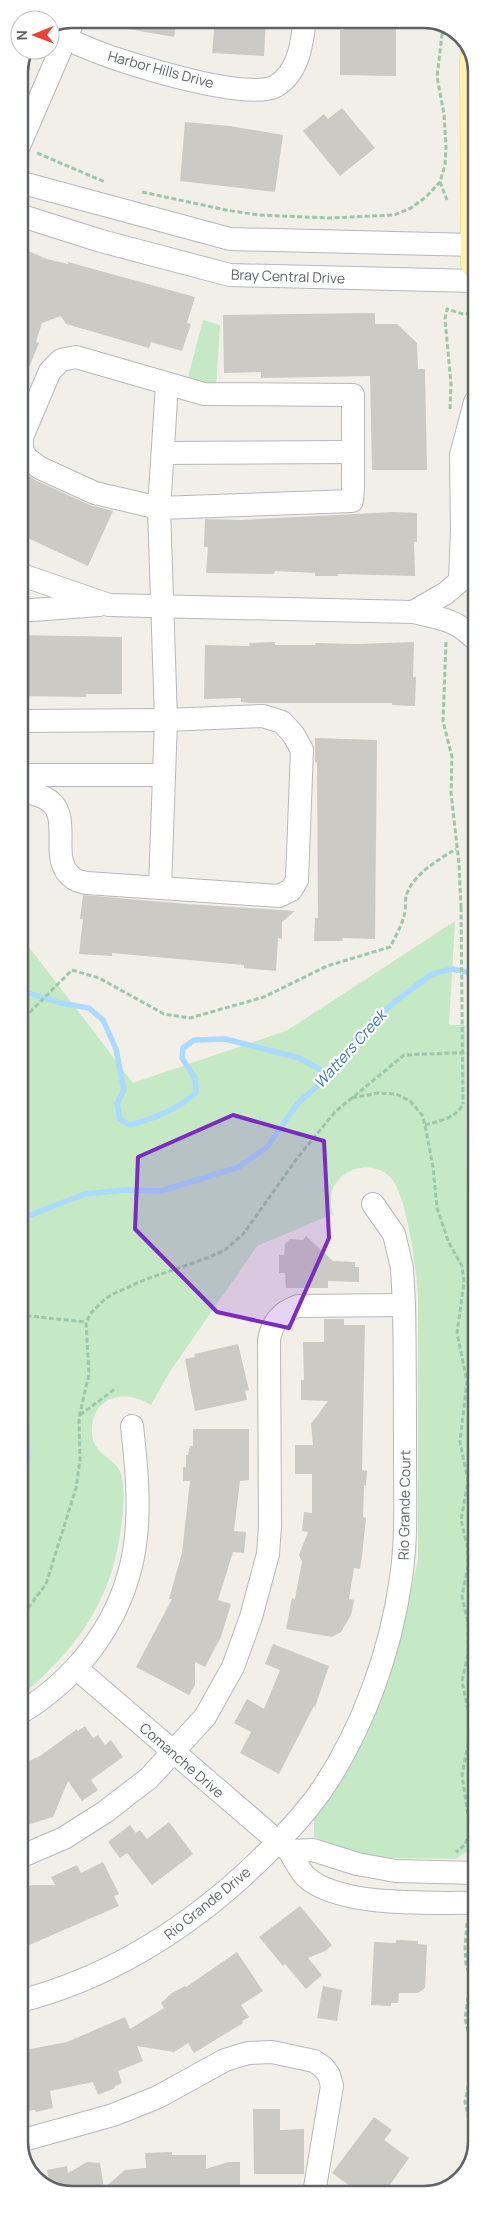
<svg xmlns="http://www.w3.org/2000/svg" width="495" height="2213" font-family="Manrope,sans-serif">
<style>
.green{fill:#c5e8c5}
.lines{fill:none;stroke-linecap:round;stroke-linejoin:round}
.stream{stroke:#aadaff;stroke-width:5.5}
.building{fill:#cccac5}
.minor-casing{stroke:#b5b8bc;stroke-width:24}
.major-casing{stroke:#f2c960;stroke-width:29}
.path{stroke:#9cc7a9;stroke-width:3;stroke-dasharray:5 2.5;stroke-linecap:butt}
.minor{stroke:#fff;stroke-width:22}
.major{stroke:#fff2af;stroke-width:28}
.path-bridge{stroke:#9cc7a9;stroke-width:3;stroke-dasharray:5 2.5;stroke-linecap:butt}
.marked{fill:#7b2cbf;fill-opacity:0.2;stroke:#7b2cbf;stroke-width:4;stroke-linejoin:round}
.labels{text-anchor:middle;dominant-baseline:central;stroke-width:4.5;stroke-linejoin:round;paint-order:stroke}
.street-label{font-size:14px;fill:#5f6368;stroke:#fff}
.water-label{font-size:15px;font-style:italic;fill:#4174aa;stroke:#fff}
.rim{fill:none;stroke:#5f6368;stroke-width:2.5}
</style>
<rect width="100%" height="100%" fill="#f1efe8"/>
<!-- green -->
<g class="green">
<path d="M203,320L220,325L216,388L186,385Z"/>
<path d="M455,921L449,1025H465L474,1835L470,1849L456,1859L389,1858L366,1856L314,1837V1818L344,1773L374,1717L397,1650L418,1560V1295C416,1267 408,1205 394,1182C378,1158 341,1165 332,1191C330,1199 331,1207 333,1214L257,1246L169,1373L151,1405C127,1389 94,1395 92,1428C90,1457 118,1456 122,1477C125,1496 123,1515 120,1534C110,1605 73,1652 20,1697L19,934L133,1083L288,1030Z"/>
</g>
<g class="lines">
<!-- stream -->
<g class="stream">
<path d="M19,882V884"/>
<path d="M19,990L60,1003L89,1008L103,1020L116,1049L122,1080L124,1090L117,1103L120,1119L130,1125C155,1118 176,1110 196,1093L195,1078L182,1058L183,1048L194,1040L225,1039L299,1058L330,1075"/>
<path d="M19,1287L26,1255L25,1217L85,1194L126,1190L161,1191L239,1167L267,1147L298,1103L330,1075L356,1038L393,1003L432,974L452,969L476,974"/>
<path d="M19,1378L26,1405L28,1459L19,1491"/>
</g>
</g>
<!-- building -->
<g class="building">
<path d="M118,19H177L174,37L117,27Z"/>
<path d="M215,19L266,20L264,56L212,53Z"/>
<path d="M344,19H396V76L340,75V30H344Z"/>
<path d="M342,108L375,148L340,176L303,131L324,114L328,119Z"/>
<path d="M185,122L230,126L283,135L275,192L180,181Z"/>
<path d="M19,247L47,259L68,264V262L195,297L187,323L191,324L182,351L151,342L149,348L66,324L61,316L42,323L36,342L39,343L19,392Z"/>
<path d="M375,313V324H397L417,343L418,369H425L427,470H372L370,376L261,378V372L224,373L223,315Z"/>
<path d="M19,468L35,480L90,505L113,511L88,566L19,534Z"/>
<path d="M394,512L417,513V542H414L415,576L338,574V576H315V573L275,571L274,574L206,573L208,547H204L205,519L241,520Z"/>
<path d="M19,635L122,637V694H86V697L19,696Z"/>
<path d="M275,642V645H315V643L357,644L414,642L413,677H416L415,706L392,705V703H250L241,702V698L204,699L205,645L250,646L249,643Z"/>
<path d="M315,738L377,740L375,939L342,938L343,941H314L315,918H318L317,762H315Z"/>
<path d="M83,895L187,904L295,911L282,922V939L278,938L276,971L244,968V965L112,953V956L79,954L83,919H80Z"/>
<path d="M306,1236L333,1261L355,1262V1267H359V1282L328,1281V1288H286L285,1273H279V1255H284L285,1244L290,1239L303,1240Z"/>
<path d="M324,1319H344V1325H365L362,1470L367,1471L366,1486L364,1485L363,1517L366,1518L362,1556L360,1569L354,1568L349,1599L354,1600L351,1615L341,1632L332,1637L286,1629L292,1598L295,1599L302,1562L299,1555L308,1532L302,1531L304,1512L312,1513V1474H295V1445H313L311,1424L328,1401L301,1400V1380H304L303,1342H324Z"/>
<path d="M238,1344L249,1390L245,1391L247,1400L195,1411L185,1359L195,1357L194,1354Z"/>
<path d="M193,1429H249V1480L240,1481L234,1531L246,1532L244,1553L233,1552L218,1600L231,1604L221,1637L205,1667L195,1662V1685L189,1695L136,1667L172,1599H169L182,1553L190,1481H183V1467H186V1455H188L190,1446H193Z"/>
<path d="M273,1644L329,1666L315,1707L314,1706L279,1774L240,1753L251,1732L234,1723L247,1699L264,1709L280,1670L265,1664Z"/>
<path d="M85,1726L93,1738L98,1735L105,1745L111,1740L123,1757L91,1780L98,1790L82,1801L68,1781L53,1817L20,1827V1765L40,1756L77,1729L78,1731Z"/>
<path d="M169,1822L193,1854L152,1885L127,1853L120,1858L108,1842L130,1825L136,1833L140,1830L147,1839Z"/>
<path d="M103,1862L119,1894L114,1896L119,1906L20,1949V1895L25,1893L28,1887L32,1885H55L51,1877L77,1865L81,1873Z"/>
<path d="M300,1906L332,1945L325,1951L308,1958L322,1975L306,1989L285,1964L283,1966L259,1937Z"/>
<path d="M396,1940L418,1941V1944L427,1945L425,1988L418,1993H399L398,2003H391V2006L371,2005L374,1942L396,1943Z"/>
<path d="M237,1952L263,1991L241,2005L249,2017L242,2021L243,2023L194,2053L188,2043L174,2052L137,2046L143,2061L118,2071L122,2083L114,2087L115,2088L98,2095L93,2082L50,2091L53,2108L36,2112L35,2110L27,2111L20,2077V2051L67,2042L125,2017L130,2029L164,2008L161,2003L172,1993L185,1986L186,1987Z"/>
<path d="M323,1986L342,1990L337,2021L317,2018Z"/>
<path d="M253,2109H280V2130L304,2129V2174H254Z"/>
<path d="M374,2117L392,2130L384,2140L409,2158L384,2193H360L332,2173Z"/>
<path d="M172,2152V2155H206V2169L228,2162H240V2194H65L50,2186L47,2170L67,2166L68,2173L87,2162L100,2163L104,2188L125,2170L146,2168L145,2153Z"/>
</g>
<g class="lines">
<defs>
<g id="minor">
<path d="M50,32C72,41 94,52 117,59C147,69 250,101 276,86C299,72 302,43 305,19"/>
<path d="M19,146L74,19"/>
<path d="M19,182L230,239L475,245"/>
<path d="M19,215L101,241L230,275L475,281"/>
<path d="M163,453L353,452"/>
<path d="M19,574L109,605L413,612C440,618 455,619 476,640"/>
<path d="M19,611L99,605"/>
<path d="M413,612L446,593L460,581L462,529L461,455L475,402"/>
<path d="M19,721L166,720L263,716L282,722L293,734L302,750L297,880L291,890L279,896L87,883C83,882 76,881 73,878C46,859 76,814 45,798C37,794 27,792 19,789"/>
<path d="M19,775H164"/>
<path d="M160,888L166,720L159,508L352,501L353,487V395L204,394L76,357L61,360L50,371L22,437V451L28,459L40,468L95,493L159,508L167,385"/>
<path d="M76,1668L289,1851C294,1858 299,1870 306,1877C341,1908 431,1902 476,1903"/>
<path d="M20,1713C74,1681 116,1628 131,1566C142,1522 137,1470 132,1426"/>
<path d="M289,1851L313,1850L357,1864L396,1871L476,1873"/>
<path d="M20,1857L64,1838L105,1812L149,1778L205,1717L233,1667L251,1617L268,1554L270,1526L269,1340C272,1322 281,1312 298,1306L404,1305"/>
<path d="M20,2001C105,1979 179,1934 244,1875C272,1849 299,1822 321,1791C363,1729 391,1651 401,1578C407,1538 405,1499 405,1459C405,1407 405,1356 404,1305L402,1268L394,1234L373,1204"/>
<path d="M20,2141L113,2115L158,2097L225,2060L248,2053L272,2052L314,2061L323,2067L329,2075L332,2086L314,2193"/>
</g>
<path id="major" d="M474,60L475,264"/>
</defs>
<!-- minor casing -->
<use href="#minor" class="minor-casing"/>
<!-- major casing -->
<use href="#major" class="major-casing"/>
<!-- path -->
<g class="path">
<path d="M443,26L437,77L444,114L446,147L445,165L440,182L447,200"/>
<path d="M37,153L105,182"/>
<path d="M142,192L226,210L259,215L329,218L394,215L411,208L426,197L440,182"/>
<path d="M450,409L451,384L445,319L447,309L463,314L475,313"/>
<path d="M446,642L443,721L452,757L451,793L459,864L461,907"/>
<path d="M19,1023L72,970L99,978L164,1014L190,1018L264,997L327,966L390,947C396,936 402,925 405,912C406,907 405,901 406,896C413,874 438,860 456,849"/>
<path d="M352,1098L378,1093L396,1094L410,1101L422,1115L425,1125L433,1167L437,1208L449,1243L462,1266L464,1282L457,1333L467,1381L460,1442L468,1481L461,1520L467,1545L468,1566L462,1596L468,1623V1654L462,1681L469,1715L468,1745L462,1775L470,1829L465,1845L456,1852"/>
<path d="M425,1125C439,1121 457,1118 463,1104"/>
<path d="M19,1315L86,1322"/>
<path d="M80,1415L115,1389"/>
<path d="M19,1620L46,1584L76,1488L80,1460L79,1418L89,1374L86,1322L91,1313L105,1299L113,1294L144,1280L207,1258L225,1250L244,1233L298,1157L335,1112L404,1055L476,1052"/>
<path d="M467,1923L465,1947L466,1964L471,1979L465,2018L474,2057L465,2102L474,2142L471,2155"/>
</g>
<!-- minor -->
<use href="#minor" class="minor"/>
<!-- major -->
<use href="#major" class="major"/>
<!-- path-bridge -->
<path class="path-bridge" d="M461,907L463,1104"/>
</g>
<!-- marked area -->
<path class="marked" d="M233,1115L324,1141L329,1238L289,1328L217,1312L135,1229L138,1157Z"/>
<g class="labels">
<!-- street labels -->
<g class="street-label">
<text transform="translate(161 69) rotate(15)">Harbor Hills Drive</text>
<text transform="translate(288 276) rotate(2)">Bray Central Drive</text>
<text transform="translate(404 1505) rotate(-89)">Rio Grande Court</text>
<text transform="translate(182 1760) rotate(41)">Comanche Drive</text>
<text transform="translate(207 1903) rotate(-39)">Rio Grande Drive</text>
</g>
<!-- water labels -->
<g class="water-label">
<text transform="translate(350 1049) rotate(-48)">Watters Creek</text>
</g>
</g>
<!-- crop -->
<path d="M0 0H495V2213H0ZM72 28H424A44 44 0 0 1 468 72V2142A44 44 0 0 1 424 2186H72A44 44 0 0 1 28 2142V72A44 44 0 0 1 72 28Z" fill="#fff" fill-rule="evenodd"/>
<path class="rim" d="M72 28H424A44 44 0 0 1 468 72V2142A44 44 0 0 1 424 2186H72A44 44 0 0 1 28 2142V72A44 44 0 0 1 72 28Z"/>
<!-- north arrow -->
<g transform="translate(35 35) rotate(269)"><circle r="24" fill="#ffffff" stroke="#bfc1c3"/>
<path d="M0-4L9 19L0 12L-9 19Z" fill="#ea4335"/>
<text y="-8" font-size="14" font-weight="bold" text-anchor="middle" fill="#5f6368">N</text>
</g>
</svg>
